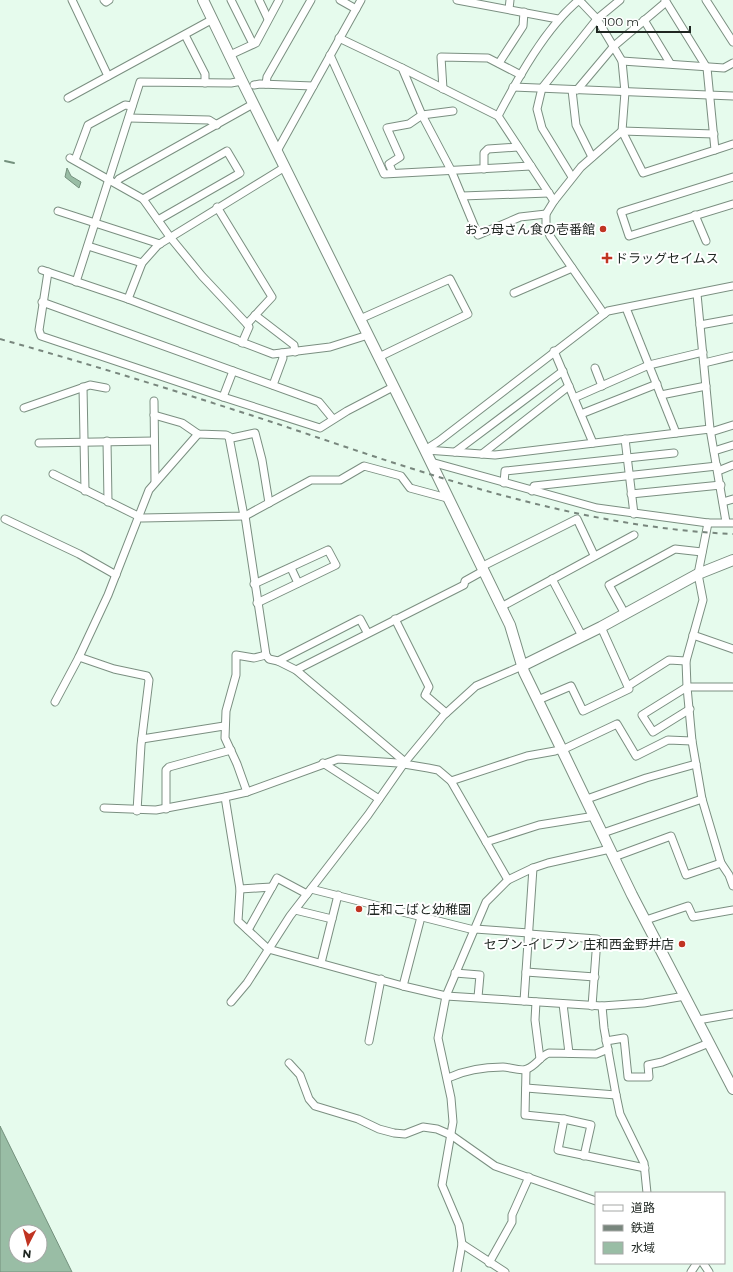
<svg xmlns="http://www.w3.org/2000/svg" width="733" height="1272" font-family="Montserrat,'Noto Sans JP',sans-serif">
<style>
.water{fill:#99bda5;stroke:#74907d;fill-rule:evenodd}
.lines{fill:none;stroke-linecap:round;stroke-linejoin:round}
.stream{stroke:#74907d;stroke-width:2}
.street-casing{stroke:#7b8f81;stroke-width:9}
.secondary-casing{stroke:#7b8f81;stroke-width:12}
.street{stroke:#fff;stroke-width:7}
.secondary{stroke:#fff;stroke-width:10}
.rail{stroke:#78867d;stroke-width:2;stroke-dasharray:5 5;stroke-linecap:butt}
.poi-dot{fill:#c03422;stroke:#fff;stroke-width:1.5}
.labels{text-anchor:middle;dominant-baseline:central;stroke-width:4;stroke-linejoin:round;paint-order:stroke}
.poi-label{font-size:13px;fill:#1f2621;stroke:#fff;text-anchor:end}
</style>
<rect width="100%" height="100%" fill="#e6fbed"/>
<!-- water -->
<g class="water">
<path d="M67,168L71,176L81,182L79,188L65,177Z"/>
<path d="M0,1126L72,1272H0ZM16,1232H40V1256H16Z"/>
</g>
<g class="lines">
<!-- stream -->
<path class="stream" d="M5,161L14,163"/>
<defs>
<g id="street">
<path d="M72,0L108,76"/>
<path d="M104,0L106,2L109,0"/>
<path d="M231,0L253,44"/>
<path d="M259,0L268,19"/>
<path d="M340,0L356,9"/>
<path d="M457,0L558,19"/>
<path d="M579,0L597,19L622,61L625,92L622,131L643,173L715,150L707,68L665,0"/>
<path d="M706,0L733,42"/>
<path d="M509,9L510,0"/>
<path d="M644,20L670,63"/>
<path d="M185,35L205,74V83"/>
<path d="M339,38L402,68L422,115L451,170L478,235L520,217L546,214"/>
<path d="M230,55L256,43L279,0"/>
<path d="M330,55L384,174L531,166"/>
<path d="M622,61L724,68L733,63"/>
<path d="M499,63L523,26L524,12"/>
<path d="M402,68L498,116L554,201"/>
<path d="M266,84L267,77L311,0"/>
<path d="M254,85L260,84L313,86"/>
<path d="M513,87L733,96"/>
<path d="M443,89L441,57L488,58L521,75"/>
<path d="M572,90L576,125L592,157"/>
<path d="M577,90L614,46L666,2"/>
<path d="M68,98L213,19"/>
<path d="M498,116C518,78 546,27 579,0"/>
<path d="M129,118L209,120L217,125"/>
<path d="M715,150L733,144"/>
<path d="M277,151L361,0"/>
<path d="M70,158L143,199L170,237L202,276L247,324L249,327L242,343"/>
<path d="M75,160L88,125L125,105L132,106"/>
<path d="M484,169V153L488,149L518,147"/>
<path d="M393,173L389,164L400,157L387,128L409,124L422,115L453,111"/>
<path d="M572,177L542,128L537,109L542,88L597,19L620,0"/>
<path d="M733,177L621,212L629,236L733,204"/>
<path d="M116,183L119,179L253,104"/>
<path d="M462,196L549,193"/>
<path d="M143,199L227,151L240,173L158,220"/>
<path d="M217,207L272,297L247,324"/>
<path d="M58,211L160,244"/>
<path d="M695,215L706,241"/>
<path d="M88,246L142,263"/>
<path d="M42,270L128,299L273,354L330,347L368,335"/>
<path d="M48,272L39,330L41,336L223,397L320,428L347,411L393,387"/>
<path d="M76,282L140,82L231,83L242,81"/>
<path d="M514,293L572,268"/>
<path d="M697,294L710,429L726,522"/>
<path d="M128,299L142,263L158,245L285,167"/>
<path d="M42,302L319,402L333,419"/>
<path d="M626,308L676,433"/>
<path d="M604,314L550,236L546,225V214L554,201L581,167L622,131L714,134"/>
<path d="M255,315L294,345L295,352"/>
<path d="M360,319L450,279L468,314L379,357"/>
<path d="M700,325L733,319"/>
<path d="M554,351L593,443"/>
<path d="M704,363L733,356"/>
<path d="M595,368L602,386"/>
<path d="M273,385L283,358L282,353"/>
<path d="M83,387L85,491"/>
<path d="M661,395L706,386"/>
<path d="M223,397L233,371"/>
<path d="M574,398L649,365L703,352"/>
<path d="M154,401L155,482"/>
<path d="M24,408L90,385L106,388"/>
<path d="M581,414L657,384"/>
<path d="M154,415L182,423L198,434L226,435L232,438L255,433L262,460L269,503"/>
<path d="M711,432L733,425"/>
<path d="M229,437L244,516"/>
<path d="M625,439L634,514"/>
<path d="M107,441L108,502"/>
<path d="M39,443L154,441"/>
<path d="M425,450L439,441L608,311L733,286"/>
<path d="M426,450L495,455L710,429"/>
<path d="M714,451L733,445"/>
<path d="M455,452L563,371"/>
<path d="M482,454L569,386"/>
<path d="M431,462L597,508L708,523H733"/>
<path d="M718,471L733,465"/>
<path d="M53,474L142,518L245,516L311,480H340L364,466L401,476L410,488L447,498"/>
<path d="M504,483L505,471L674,453"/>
<path d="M532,491L534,486L717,466"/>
<path d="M631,494L721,485"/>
<path d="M723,502L733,499"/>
<path d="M245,516L266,655L269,659L278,661L296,670L405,762"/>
<path d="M5,519L79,554L116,575"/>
<path d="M708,523L698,574L703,600L686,661L687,687L692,741L702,799L721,863L729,875L733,886"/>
<path d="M481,567L577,519L594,555"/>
<path d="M291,568L298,583"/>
<path d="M552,579L582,636"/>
<path d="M254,584L328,550L336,565L257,603"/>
<path d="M501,607L634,535"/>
<path d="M625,614L609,585L675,549L702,552"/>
<path d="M395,619L429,687L425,695L446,713"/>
<path d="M693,635L733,649"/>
<path d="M79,657L114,669L147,676L149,680L141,745L137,811"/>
<path d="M278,661L360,619L367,632"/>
<path d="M296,670L464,585L465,581L483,571"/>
<path d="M628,686L669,660L686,661"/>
<path d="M538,700L571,686L583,711L629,689L601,627"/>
<path d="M55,702L79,657L108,595L149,490L198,434"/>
<path d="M690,709L653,732L642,715L687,687H733"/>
<path d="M142,739L224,726"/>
<path d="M562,750L617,724L636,756L668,740L692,741"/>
<path d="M323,763L379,799"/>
<path d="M451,781L527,756L555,751L561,749"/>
<path d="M247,792L237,764L225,738L226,711L236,675V655L254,658L266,655"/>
<path d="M225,797L240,889L238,921L266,947L272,950L403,986L446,996L602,1006L644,1003L685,996"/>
<path d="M587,799L646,778L696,764"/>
<path d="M104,808L156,810L225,797L247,792L338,759L398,763L428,768L438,770L451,781L508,880"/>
<path d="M166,809V770L169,767L231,750"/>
<path d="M603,833L702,799"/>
<path d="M486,842L539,825L595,816"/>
<path d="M614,857L671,836L686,875L721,863"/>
<path d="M240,889L272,887"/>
<path d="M311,889L474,930"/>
<path d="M295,910L332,919"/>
<path d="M646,920L688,906L693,917L733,910"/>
<path d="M475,929L529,933"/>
<path d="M248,930L277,878L307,894"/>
<path d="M529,934L597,939L592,1006"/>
<path d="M321,963L338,895"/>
<path d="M526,972L595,977"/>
<path d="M455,973L480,975L478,997"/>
<path d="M403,986L421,917"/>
<path d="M524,1001L533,868"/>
<path d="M231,1002L247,983L290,916L368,815L405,762L443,716L476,686L522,666"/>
<path d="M536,1002L535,1020L540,1059"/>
<path d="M563,1004L569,1053"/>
<path d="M602,1006L604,1028L616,1095L620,1114L644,1163L647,1193"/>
<path d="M698,1020L733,1014"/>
<path d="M369,1041L381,979"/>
<path d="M606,1041L624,1038L628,1077H649L648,1065L662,1062L709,1043"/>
<path d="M289,1063L300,1075L309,1099L315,1106L358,1119L379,1129L394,1133L405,1134L423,1127L437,1129L451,1135L495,1166L596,1201"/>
<path d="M526,1070L525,1115L564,1119L591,1125L584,1156"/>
<path d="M448,1078C465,1070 483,1067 503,1067C510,1067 521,1072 527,1069C537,1065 540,1056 549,1053L596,1054L608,1049"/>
<path d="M526,1088L616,1095"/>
<path d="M564,1119L558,1150L645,1168"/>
<path d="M462,1244L505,1272"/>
<path d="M489,1263L512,1222V1215L529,1177"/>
<path d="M703,1263L709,1272"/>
<path d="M457,1272L462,1244L459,1225L442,1185L453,1122L451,1098L438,1038L446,996L486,902L508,880L533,868L548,863L610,849"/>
<path d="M691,1272L697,1263"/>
</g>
<g id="secondary">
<path d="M203,0L242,81L425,450L510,625L524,672L562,750L632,895L733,1089"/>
<path d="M522,666L601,627L698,574L733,560"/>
</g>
</defs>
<!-- street casing -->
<use href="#street" class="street-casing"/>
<!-- secondary casing -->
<use href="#secondary" class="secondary-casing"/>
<!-- street -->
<use href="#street" class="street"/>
<!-- secondary -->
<use href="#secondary" class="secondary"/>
<!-- rail -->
<path class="rail" d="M0,339C93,365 186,394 278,424C425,474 576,527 733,534"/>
</g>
<!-- markers -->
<g class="poi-dot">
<circle cx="603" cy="229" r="4"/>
<path d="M605 252h4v4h4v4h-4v4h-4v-4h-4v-4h4z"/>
<circle cx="359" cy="909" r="4"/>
<circle cx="682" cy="944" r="4"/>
</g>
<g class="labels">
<!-- poi labels -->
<g class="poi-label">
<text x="595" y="229">おっ母さん食の壱番館</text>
<text x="615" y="258" text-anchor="start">ドラッグセイムス</text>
<text x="367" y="909" text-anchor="start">庄和こばと幼稚園</text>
<text x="674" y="944">セブン-イレブン 庄和西金野井店</text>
</g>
</g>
<!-- legend -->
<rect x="595" y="1192" width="130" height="72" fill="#ffffff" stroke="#a5a8a6"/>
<rect x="603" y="1205" width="20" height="6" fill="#ffffff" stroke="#a5a8a6"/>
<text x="631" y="1212" font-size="12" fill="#1f2621">道路</text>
<rect x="603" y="1225" width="20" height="6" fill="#78867d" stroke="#a5a8a6"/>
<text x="631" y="1232" font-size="12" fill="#1f2621">鉄道</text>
<rect x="603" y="1242" width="20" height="12" fill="#99bda5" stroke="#a5a8a6"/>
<text x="631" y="1252" font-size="12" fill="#1f2621">水域</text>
<!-- north arrow -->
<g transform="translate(28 1244) rotate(186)"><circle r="19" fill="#ffffff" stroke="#a5a8a6"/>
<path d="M0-3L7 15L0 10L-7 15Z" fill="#c03422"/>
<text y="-6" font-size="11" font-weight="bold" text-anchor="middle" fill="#1f2621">N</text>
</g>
<!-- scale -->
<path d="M597 26v6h93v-6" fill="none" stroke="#1f2621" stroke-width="2"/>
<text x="603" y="26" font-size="12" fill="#1f2621" stroke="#ffffff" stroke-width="3" paint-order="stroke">100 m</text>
</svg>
